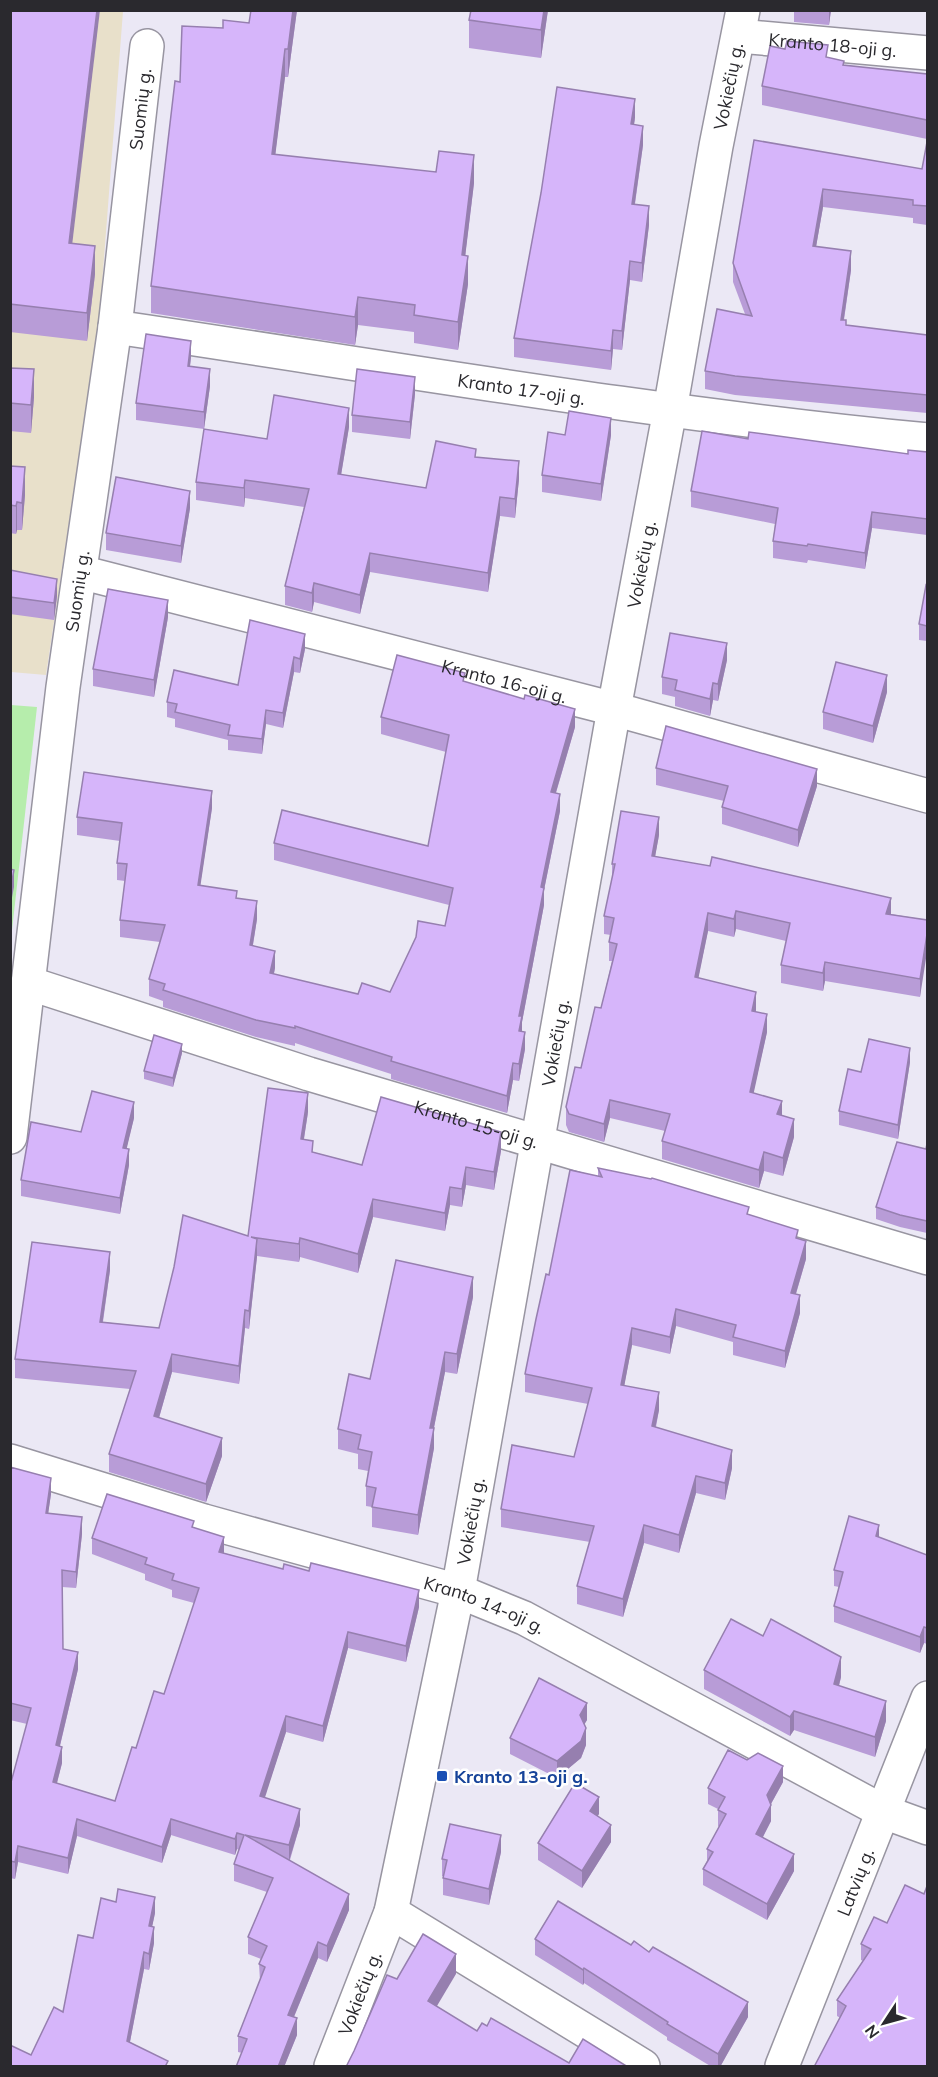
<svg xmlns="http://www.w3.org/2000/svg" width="938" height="2077" font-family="Mulish,sans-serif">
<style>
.commercial{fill:#e8e0ca}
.green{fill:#b6edac}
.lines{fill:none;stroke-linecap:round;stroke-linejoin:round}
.minor-casing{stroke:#9895a1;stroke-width:36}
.minor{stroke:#fff;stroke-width:33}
.wall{fill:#b89cd7}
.shaded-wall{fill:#967faf}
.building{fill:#d6b5fa;stroke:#967faf;stroke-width:1.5}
.transit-dot{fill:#1a4fb4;stroke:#fff;stroke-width:2}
.labels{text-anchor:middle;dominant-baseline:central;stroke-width:5;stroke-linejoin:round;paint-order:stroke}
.street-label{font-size:18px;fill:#2a292e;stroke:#fff}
.transit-label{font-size:18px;font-weight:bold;fill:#164399;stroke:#fff;text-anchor:start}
</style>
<rect width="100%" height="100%" fill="#ebe8f5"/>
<!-- commercial -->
<path class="commercial" d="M10,11H123L99,323L46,675L11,672Z"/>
<!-- green -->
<path class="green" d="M11,705L37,707L11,939Z"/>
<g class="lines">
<defs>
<g id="minor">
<path id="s1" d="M739,36L928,53"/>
<path id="s2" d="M115,327C385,367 655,414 928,440"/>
<path id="s3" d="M80,572L614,709L928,796"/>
<path id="s4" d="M28,983L309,1074L928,1258"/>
<path id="s5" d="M10,1137L63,687L115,327L147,46"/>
<path id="s6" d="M10,1461L204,1521L458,1591L524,1618L884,1812L928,1828"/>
<path d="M391,1912L643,2066"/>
<path id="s7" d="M331,2066L391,1912L458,1591L614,709L670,410L716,146L743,10"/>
<path id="s8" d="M782,2066L928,1698"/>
</g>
</defs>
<!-- minor casing -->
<use href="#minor" class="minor-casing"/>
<!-- minor -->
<use href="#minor" class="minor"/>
</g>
<!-- wall -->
<g class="wall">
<path d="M10,10L72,243L95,274L87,341L10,332Z"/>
<path d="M251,10H297L288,77H285L275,155L474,183L465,256L468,284L458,350L414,343V332L358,325L355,345L151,313V286L180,82L223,28L249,23Z"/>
<path d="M548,10L541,58L469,48V20Z"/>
<path d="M794,10H831L829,25L794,22Z"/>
<path d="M828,58L844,65L927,74V139L762,105V86Z"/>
<path d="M635,118L634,124L643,145L635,204L649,225L642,282L630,280L622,350L613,349L611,370L514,357V338Z"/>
<path d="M754,140L922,169L927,142V225L913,223V218L823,207L816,247L851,270L844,320L846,325L927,335V413L735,395L705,389V371L745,314L733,282V263Z"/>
<path d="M191,357L190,366L210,386L204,429L136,420V403Z"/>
<path d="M10,368L34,397L31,433L10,431Z"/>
<path d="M415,394L410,439L352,432V415Z"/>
<path d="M349,427L341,475L426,488L476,457L519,479L515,518L500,516L488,592L370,572L360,614L314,602L312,612L285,605V586L304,507L245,498L244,507L196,500V482L267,439Z"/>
<path d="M565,435H611L601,501L542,492V475Z"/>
<path d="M748,439L908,454L927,452V535L872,528L865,569L808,560L807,563L773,558V541L775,524L691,507V491Z"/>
<path d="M10,466L25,495L22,530H17L16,534L10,533Z"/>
<path d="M190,508L181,563L106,550V533Z"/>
<path d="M10,570L57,596L54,620L10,614Z"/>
<path d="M927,586V641L919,640V624Z"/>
<path d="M168,617L154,697L93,686V669Z"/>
<path d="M305,649L300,673L294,672L283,728L266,724L262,754L228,750V740L175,727V719L167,717V702L238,685Z"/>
<path d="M727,660L718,701L713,700L710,716L675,706V697L662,694V677Z"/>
<path d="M465,682L575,727L556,793L560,811L544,890V905L522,1022V1031L525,1049L519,1081L513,1080L507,1113L391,1079V1074L295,1043V1046L256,1037L163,1007V1001L149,996V979L160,942L120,937V920L125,881L117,880V863L120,841L77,835V817L212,808L200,885L237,898L257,919L253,945L275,968L274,974L358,994L390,992L445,926L449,905L274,860V843L428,846L446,752L381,734V717Z"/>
<path d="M887,692L873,743L823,729V712Z"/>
<path d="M656,768L817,786L798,847L722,824V807L724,801L656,785Z"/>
<path d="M659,835L655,856L891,914L927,920L920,997L825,981L823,991L781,983V965L786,941L736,929L734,937L708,931L698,978L756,1010L755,1012L767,1032L753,1093L782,1115L794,1137L783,1176L764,1171L759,1188L662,1159V1141L665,1131L610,1118L604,1142L569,1132L566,1125V1107L581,1068L601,1008L612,961H609V942L611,935L604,934V916L612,878V864Z"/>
<path d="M182,1053L173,1087L144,1079V1071Z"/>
<path d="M910,1062L898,1139L839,1125V1111L861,1072Z"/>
<path d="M308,1112L304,1139L313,1152L362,1165L501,1151L494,1190L466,1185L462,1207L450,1205L445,1231L373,1217L358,1273L300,1257L299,1262L257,1256L249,1329L245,1328L239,1384L172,1372L159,1418L222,1456L206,1502L109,1472V1454L130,1389L15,1378V1359L110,1270L103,1322L159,1328L248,1236Z"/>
<path d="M134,1118L126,1149L129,1165L120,1214L21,1196V1180Z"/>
<path d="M927,1144V1233L900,1227L876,1219V1207L926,1149Z"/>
<path d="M598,1168L749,1215L798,1239L806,1259L796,1294L800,1313L785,1368L733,1355V1342L676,1326L670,1354L632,1345L624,1386L659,1410L656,1427L732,1468L725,1500L696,1493L679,1553L644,1543L623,1617L577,1604V1586L590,1542L501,1527V1509L574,1457L588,1404L525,1392V1374L549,1275L598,1176Z"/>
<path d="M473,1297L457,1374L445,1372L434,1428V1448L418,1535L372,1527V1507L366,1506V1486L368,1471L358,1469V1454L338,1449V1429L370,1379Z"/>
<path d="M10,1467L51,1494L48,1513L82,1534L76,1588L62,1587L63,1649L78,1669L60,1746L62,1763L57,1783L115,1801L136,1748L164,1694L194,1603L172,1597V1590L145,1580V1574L92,1554V1538L194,1528L224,1553L419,1607L406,1662L348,1648L323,1742L286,1732L264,1798L300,1825L290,1860L349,1910L327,1962L318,1958L294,2017L297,2035L284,2067H236L242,2053L238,2052V2036L260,1981L259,1964L261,1959L248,1954V1937L267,1892L234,1881V1864L239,1850L237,1849L235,1855L171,1835L162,1863L77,1836L68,1874L18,1862L15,1879L10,1878V1786L27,1724L10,1720Z"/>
<path d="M879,1538L927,1555V1644L924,1643L920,1653L834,1622V1606L839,1587L834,1586V1570Z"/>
<path d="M763,1636L841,1677L839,1686L886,1721L875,1757L794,1730L790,1736L704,1689V1670Z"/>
<path d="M587,1720L584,1724L586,1745L581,1758L557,1778L510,1754V1738Z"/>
<path d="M783,1782L771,1804V1821L763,1837L794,1871L767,1920L703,1885V1869L707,1861V1849L719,1827L718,1826V1809L708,1804V1788Z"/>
<path d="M599,1814L597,1816L611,1842L582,1888L538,1860V1843Z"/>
<path d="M501,1852L489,1905L443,1895V1876H442V1859Z"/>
<path d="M155,1913L152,1926L154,1943L149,1970L144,1969L130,2042L168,2066L31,2055L63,2012L93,1938Z"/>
<path d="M874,1917L927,2067L837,2016V2000L863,1961L861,1960V1944Z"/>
<path d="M535,1939L748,2017L720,2067H712L667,2040V2037L584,1983L583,1985L535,1955Z"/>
</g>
<!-- shaded-wall -->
<g class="shaded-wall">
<path d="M97,10H100L69,271V243Z"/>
<path d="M293,10H297L288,77V49Z"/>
<path d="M544,10H548L541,58V30Z"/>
<path d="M829,10H831L829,25Z"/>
<path d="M285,49V77L272,182V154Z"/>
<path d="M635,99V118L631,143V124Z"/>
<path d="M643,126V145L632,223V204Z"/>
<path d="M474,155V183L462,283V255Z"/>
<path d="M823,189V207L813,264V246Z"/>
<path d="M649,206V225L642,282V263Z"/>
<path d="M95,246V274L87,341V313Z"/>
<path d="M851,251V270L841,338V320Z"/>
<path d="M468,256V284L458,350V322Z"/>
<path d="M630,261V280L622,350V331Z"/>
<path d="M358,297V325L355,345V317Z"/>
<path d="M613,330V349L611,370V351Z"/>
<path d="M191,341V357L188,383V366Z"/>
<path d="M34,369V397L31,433V405Z"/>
<path d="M210,369V386L204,429V412Z"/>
<path d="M415,377V394L410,439V422Z"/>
<path d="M349,408V427L338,493V474Z"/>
<path d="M611,418V435L601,501V484Z"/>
<path d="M519,461V479L515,518V499Z"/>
<path d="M25,467V495L22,530V503Z"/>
<path d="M245,480V498L244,507V488Z"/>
<path d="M190,491V508L181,563V546Z"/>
<path d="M500,497V516L488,592V573Z"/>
<path d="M17,502V530L16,534V506Z"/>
<path d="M872,512V528L865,569V553Z"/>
<path d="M370,553V572L360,614V595Z"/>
<path d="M57,579V596L54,620V603Z"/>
<path d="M314,583V602L312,612V593Z"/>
<path d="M168,600V617L154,697V680Z"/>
<path d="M305,634V649L300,673V659Z"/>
<path d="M727,643V660L718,701V684Z"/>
<path d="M294,657V672L283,728V713Z"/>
<path d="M887,675V692L873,743V726Z"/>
<path d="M713,683V700L710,716V699Z"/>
<path d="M575,709V727L551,809V792Z"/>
<path d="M266,710V724L262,754V739Z"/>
<path d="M817,769V786L798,847V830Z"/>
<path d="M212,791V808L198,902V885Z"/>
<path d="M560,794V811L544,890V905L522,1022V1033L519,1048V1016L541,887Z"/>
<path d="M659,817V835L652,874V856Z"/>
<path d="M14,870V887L10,908V891Z"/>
<path d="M891,898V916L886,914Z"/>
<path d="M257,901V919L250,962V945Z"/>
<path d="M736,911V929L734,937V919Z"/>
<path d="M708,913V931L695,995V977Z"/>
<path d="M927,934V952L920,997V979Z"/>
<path d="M275,951V968L270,990V973Z"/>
<path d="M825,962V981L823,991V973Z"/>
<path d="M756,992V1010L752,1029V1011Z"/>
<path d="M767,1014V1032L750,1110V1092Z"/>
<path d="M525,1032V1049L519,1081V1064Z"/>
<path d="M182,1044V1053L173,1087V1078Z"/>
<path d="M910,1048V1062L898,1139V1125Z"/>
<path d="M513,1063V1080L507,1113V1096Z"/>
<path d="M308,1093V1112L301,1157V1139Z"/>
<path d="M610,1100V1118L604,1142V1124Z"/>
<path d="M782,1101V1120L777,1114Z"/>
<path d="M134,1102V1118L123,1164V1148Z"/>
<path d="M794,1119V1137L783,1176V1158Z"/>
<path d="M501,1132V1151L494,1190V1172Z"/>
<path d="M129,1149V1165L120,1214V1198Z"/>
<path d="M764,1152V1171L759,1188V1170Z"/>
<path d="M466,1167V1185L462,1207V1189Z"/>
<path d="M450,1187V1205L445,1231V1213Z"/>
<path d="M373,1199V1217L358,1273V1254Z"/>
<path d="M300,1238V1257L299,1262V1244Z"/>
<path d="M257,1239V1257L249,1329V1311Z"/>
<path d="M806,1241V1259L791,1310V1293Z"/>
<path d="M110,1252V1270L100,1340V1322Z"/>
<path d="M473,1277V1297L457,1374V1354Z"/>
<path d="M800,1295V1313L785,1368V1351Z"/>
<path d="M676,1309V1326L670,1354V1337Z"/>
<path d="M245,1310V1328L239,1384V1366Z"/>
<path d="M632,1328V1345L621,1403V1385Z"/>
<path d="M445,1352V1372L430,1447V1428Z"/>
<path d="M172,1354V1372L154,1435V1416Z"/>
<path d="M659,1392V1410L652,1443V1426Z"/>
<path d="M434,1428V1448L418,1535V1515Z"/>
<path d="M222,1438V1456L206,1502V1484Z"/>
<path d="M732,1450V1468L725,1500V1483Z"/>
<path d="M696,1476V1493L679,1553V1535Z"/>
<path d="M51,1478V1494L46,1529V1513Z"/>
<path d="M82,1517V1534L76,1588V1572Z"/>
<path d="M644,1525V1543L623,1617V1599Z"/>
<path d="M879,1525V1541L876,1536Z"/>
<path d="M224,1537V1553L219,1552Z"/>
<path d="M419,1590V1607L406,1662V1646Z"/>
<path d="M924,1627V1643L920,1653V1637Z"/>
<path d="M348,1632V1648L323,1742V1726Z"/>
<path d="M78,1652V1669L56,1762V1745Z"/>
<path d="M841,1657V1677L834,1704V1684Z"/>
<path d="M886,1701V1721L875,1757V1737Z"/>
<path d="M587,1703V1720L580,1732V1715Z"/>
<path d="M794,1711V1730L790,1736V1717Z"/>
<path d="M286,1716V1732L260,1813V1796Z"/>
<path d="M586,1728V1745L581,1758L557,1778V1761Z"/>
<path d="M62,1747V1763L53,1798V1782Z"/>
<path d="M783,1766V1782L767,1811V1795Z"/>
<path d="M599,1797V1814L590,1828V1811Z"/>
<path d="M771,1805V1821L756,1850V1834Z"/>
<path d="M300,1809V1825L289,1861V1845Z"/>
<path d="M77,1819V1836L68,1874V1858Z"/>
<path d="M171,1819V1835L162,1863V1847Z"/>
<path d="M611,1825V1842L582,1888V1871Z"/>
<path d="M237,1833V1849L235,1855V1839Z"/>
<path d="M501,1835V1852L489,1905V1889Z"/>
<path d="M18,1846V1862L15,1879V1862Z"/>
<path d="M794,1854V1871L767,1920V1904Z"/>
<path d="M349,1894V1910L327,1962V1946Z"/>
<path d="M155,1897V1913L149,1942V1926Z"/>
<path d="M154,1927V1943L149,1970V1954Z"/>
<path d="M318,1942V1958L288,2031V2015Z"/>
<path d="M144,1952V1969L127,2057V2041Z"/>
<path d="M456,1954V1974L428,2021V2001Z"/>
<path d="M584,1968V1983L583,1985V1970Z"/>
<path d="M748,2002V2017L720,2067H718V2054Z"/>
<path d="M297,2018V2035L284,2067H278Z"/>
</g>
<!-- building -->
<g class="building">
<path d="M10,10H97L69,243L95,246L87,313L10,304Z"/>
<path d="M251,10H293L288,49H285L272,154L436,172L439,151L474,155L462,255L468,256L458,322L414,315L415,305L358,297L355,317L151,286L175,81L180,82L182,26L223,28V20L249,23Z"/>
<path d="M471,10H544L541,30L469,20Z"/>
<path d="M787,41L828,45L826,57L844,61L843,65L927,74V120L762,86L770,46L785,49Z"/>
<path d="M557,87L635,99L631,124L643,126L632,204L649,206L642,263L630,261L622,331L613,330L611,351L514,338L541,193Z"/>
<path d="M754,140L922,169L927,142V206L913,205V200L823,189L813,246L851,251L841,320H846V325L927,335V395L735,376L705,371L717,309L752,316L733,263Z"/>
<path d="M146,334L191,341L188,366L210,369L204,412L136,403Z"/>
<path d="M10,368L34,369L31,405L10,403Z"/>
<path d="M357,369L415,377L410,422L352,415Z"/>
<path d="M274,395L349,408L338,474L426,488L436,441L476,449L475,457L519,461L515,499L500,497L488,573L370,553L360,595L314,583L312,593L285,586L309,489L245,480L244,488L196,482L204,429L267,439Z"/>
<path d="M569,411L611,418L601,484L542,475L548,432L565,435Z"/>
<path d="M702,431L748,439L749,432L908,454V450L927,452V519L872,512L865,553L808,544L807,546L773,541L778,508L691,491Z"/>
<path d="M10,466L25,467L22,503L17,502L16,506L10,505Z"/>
<path d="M116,477L190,491L181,546L106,533Z"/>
<path d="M10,570L57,579L54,603L10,597Z"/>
<path d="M926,585L927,586V626L919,624Z"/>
<path d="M108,589L168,600L154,680L93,669Z"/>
<path d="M250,620L305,634L300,659L294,657L283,713L266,710L262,739L228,735L230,725L175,712L177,704L167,702L174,670L238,685Z"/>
<path d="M670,633L727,643L718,684L713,683L710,699L675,690L677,680L662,677Z"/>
<path d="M397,655L465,673L463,681L524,699L525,695L575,709L551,792L560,794L541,887L544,888L519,1016H522L519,1031L525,1032L519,1064L513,1063L507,1096L391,1061L392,1057L295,1026V1028L256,1020L163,990L165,984L149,979L165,925L120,920L127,864L117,863L122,823L77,817L84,772L212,791L198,885L237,891L236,898L257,901L250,945L275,951L270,973L358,994L362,983L390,992L416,937L418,921L445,926L453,888L274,843L282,810L428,846L449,735L381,717Z"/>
<path d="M836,662L887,675L873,726L823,712Z"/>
<path d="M666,726L817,769L798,830L722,807L728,786L656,768Z"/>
<path d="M621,811L659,817L652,856L710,866L712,857L891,898L886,914L927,920V934L920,979L825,962L823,973L781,965L790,923L736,911L734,919L708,913L695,977L756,992L752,1011L767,1014L750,1092L782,1101L777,1114L794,1119L783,1158L764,1152L759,1170L662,1141L670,1114L610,1100L604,1124L569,1114L566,1107L575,1067L581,1068L595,1007L601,1008L617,944L609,942L614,918L604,916L615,864H612Z"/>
<path d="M10,869L14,870L10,891Z"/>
<path d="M154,1035L182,1044L173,1078L144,1071Z"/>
<path d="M869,1039L910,1048L898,1125L839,1111L848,1069L861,1072Z"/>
<path d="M268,1088L308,1093L301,1139L313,1141L312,1152L362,1165L381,1097L501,1132L494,1172L466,1167L462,1189L450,1187L445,1213L373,1199L358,1254L300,1238L299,1244L251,1237L257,1239L249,1311L245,1310L239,1366L172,1354L154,1416L222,1438L206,1484L109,1454L136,1371L15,1359L32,1242L110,1252L100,1322L159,1328L174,1267L183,1215L248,1236Z"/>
<path d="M92,1091L134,1102L123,1148L129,1149L120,1198L21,1180L31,1122L81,1132Z"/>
<path d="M897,1142L926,1149L927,1144V1221L900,1215L876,1207Z"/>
<path d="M598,1168L651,1179L652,1178L749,1207L747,1214L798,1230L796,1238L806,1241L791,1293L800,1295L785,1351L733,1337L736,1325L676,1309L670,1337L632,1328L621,1385L659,1392L652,1426L732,1450L725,1483L696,1476L679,1535L644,1525L623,1599L577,1586L594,1526L501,1509L512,1445L574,1457L592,1388L525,1374L536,1319L546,1274L549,1275L570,1170L602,1177Z"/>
<path d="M396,1260L473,1277L457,1354L445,1352L430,1428H434L418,1515L372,1507L376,1488L366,1486L372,1452L358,1449L361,1435L338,1429L349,1374L370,1379Z"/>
<path d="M10,1467L51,1478L46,1513L82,1517L76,1572L62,1570L63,1649L78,1652L56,1745L62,1747L53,1782L115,1801L132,1747L136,1748L154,1691L164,1694L199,1588L172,1580L174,1574L145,1564L147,1558L92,1538L107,1494L194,1521L192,1527L224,1537L219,1552L283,1569L284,1564L309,1571L311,1563L419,1590L406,1646L348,1632L323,1726L286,1716L260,1796L300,1809L289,1845L245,1835L349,1894L327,1946L318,1942L288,2015L297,2018L278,2067H236L247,2039L238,2036L265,1967L259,1964L267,1946L248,1937L273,1878L234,1864L244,1835L237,1833L235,1839L171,1819L162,1847L77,1819L68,1858L18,1846L15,1862L10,1861V1786L31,1708L10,1703Z"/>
<path d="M849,1516L879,1525L876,1536L927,1555V1628L924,1627L920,1637L834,1606L843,1572L834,1570Z"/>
<path d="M731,1619L763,1636L771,1619L841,1657L834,1684L886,1701L875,1737L794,1711L790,1717L704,1670Z"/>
<path d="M539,1678L587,1703L580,1715L586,1728L581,1741L557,1761L510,1738Z"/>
<path d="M728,1750L747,1760L758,1753L783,1766L767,1795L771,1805L756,1834L794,1854L767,1904L703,1869L713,1852L707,1849L726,1814L718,1810L725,1797L708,1788Z"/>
<path d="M575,1783L599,1797L590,1811L611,1825L582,1871L538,1843Z"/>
<path d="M450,1824L501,1835L489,1889L443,1878L447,1860L442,1859Z"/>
<path d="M905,1885L924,1894L927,1886V2067H814L846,2006L837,2000L871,1949L861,1944L874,1917L887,1923Z"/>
<path d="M118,1889L155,1897L149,1926L154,1927L149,1954L144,1952L127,2041L168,2061L166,2065L170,2067H10V2045L31,2055L54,2007L63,2012L78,1935L93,1938L101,1898L116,1902Z"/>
<path d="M558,1901L631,1945L634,1941L649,1952L653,1947L748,2002L718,2054L667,2024L668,2022L584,1968L583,1970L535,1939Z"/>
<path d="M423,1934L456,1954L428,2001L477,2031L482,2023L487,2026L491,2018L569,2063L583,2039L628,2067H346L354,2051L387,1975L397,1979Z"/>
</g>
<!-- markers -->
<rect class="transit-dot" x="436" y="1770" width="12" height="12" rx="3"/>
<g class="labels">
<!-- street labels -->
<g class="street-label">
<text stroke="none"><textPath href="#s1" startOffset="94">Kranto 18-oji g.</textPath></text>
<text stroke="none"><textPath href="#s7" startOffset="2022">Vokiečių g.</textPath></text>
<text stroke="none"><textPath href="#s5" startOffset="1036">Suomių g.</textPath></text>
<text stroke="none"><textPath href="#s2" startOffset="411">Kranto 17-oji g.</textPath></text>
<text stroke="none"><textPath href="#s7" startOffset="1536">Vokiečių g.</textPath></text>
<text stroke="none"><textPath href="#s5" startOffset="550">Suomių g.</textPath></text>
<text stroke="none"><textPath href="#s3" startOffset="438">Kranto 16-oji g.</textPath></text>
<text stroke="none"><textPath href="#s7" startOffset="1050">Vokiečių g.</textPath></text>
<text stroke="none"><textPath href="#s4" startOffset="470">Kranto 15-oji g.</textPath></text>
<text stroke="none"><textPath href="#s7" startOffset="564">Vokiečių g.</textPath></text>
<text stroke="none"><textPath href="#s6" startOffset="496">Kranto 14-oji g.</textPath></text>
<text stroke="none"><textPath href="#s8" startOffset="198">Latvių g.</textPath></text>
<text stroke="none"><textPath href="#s7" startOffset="78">Vokiečių g.</textPath></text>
</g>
<!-- transit labels -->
<g class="transit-label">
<text x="454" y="1776">Kranto 13-oji g.</text>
</g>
</g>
<!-- border -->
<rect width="938" height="2077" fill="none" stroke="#2a292e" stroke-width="24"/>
<!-- north arrow -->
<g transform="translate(884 2023) rotate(234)" stroke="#ffffff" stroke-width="4.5" paint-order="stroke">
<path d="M0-4.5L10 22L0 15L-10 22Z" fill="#2a292e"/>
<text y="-9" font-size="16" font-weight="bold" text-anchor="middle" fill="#2a292e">N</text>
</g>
</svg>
